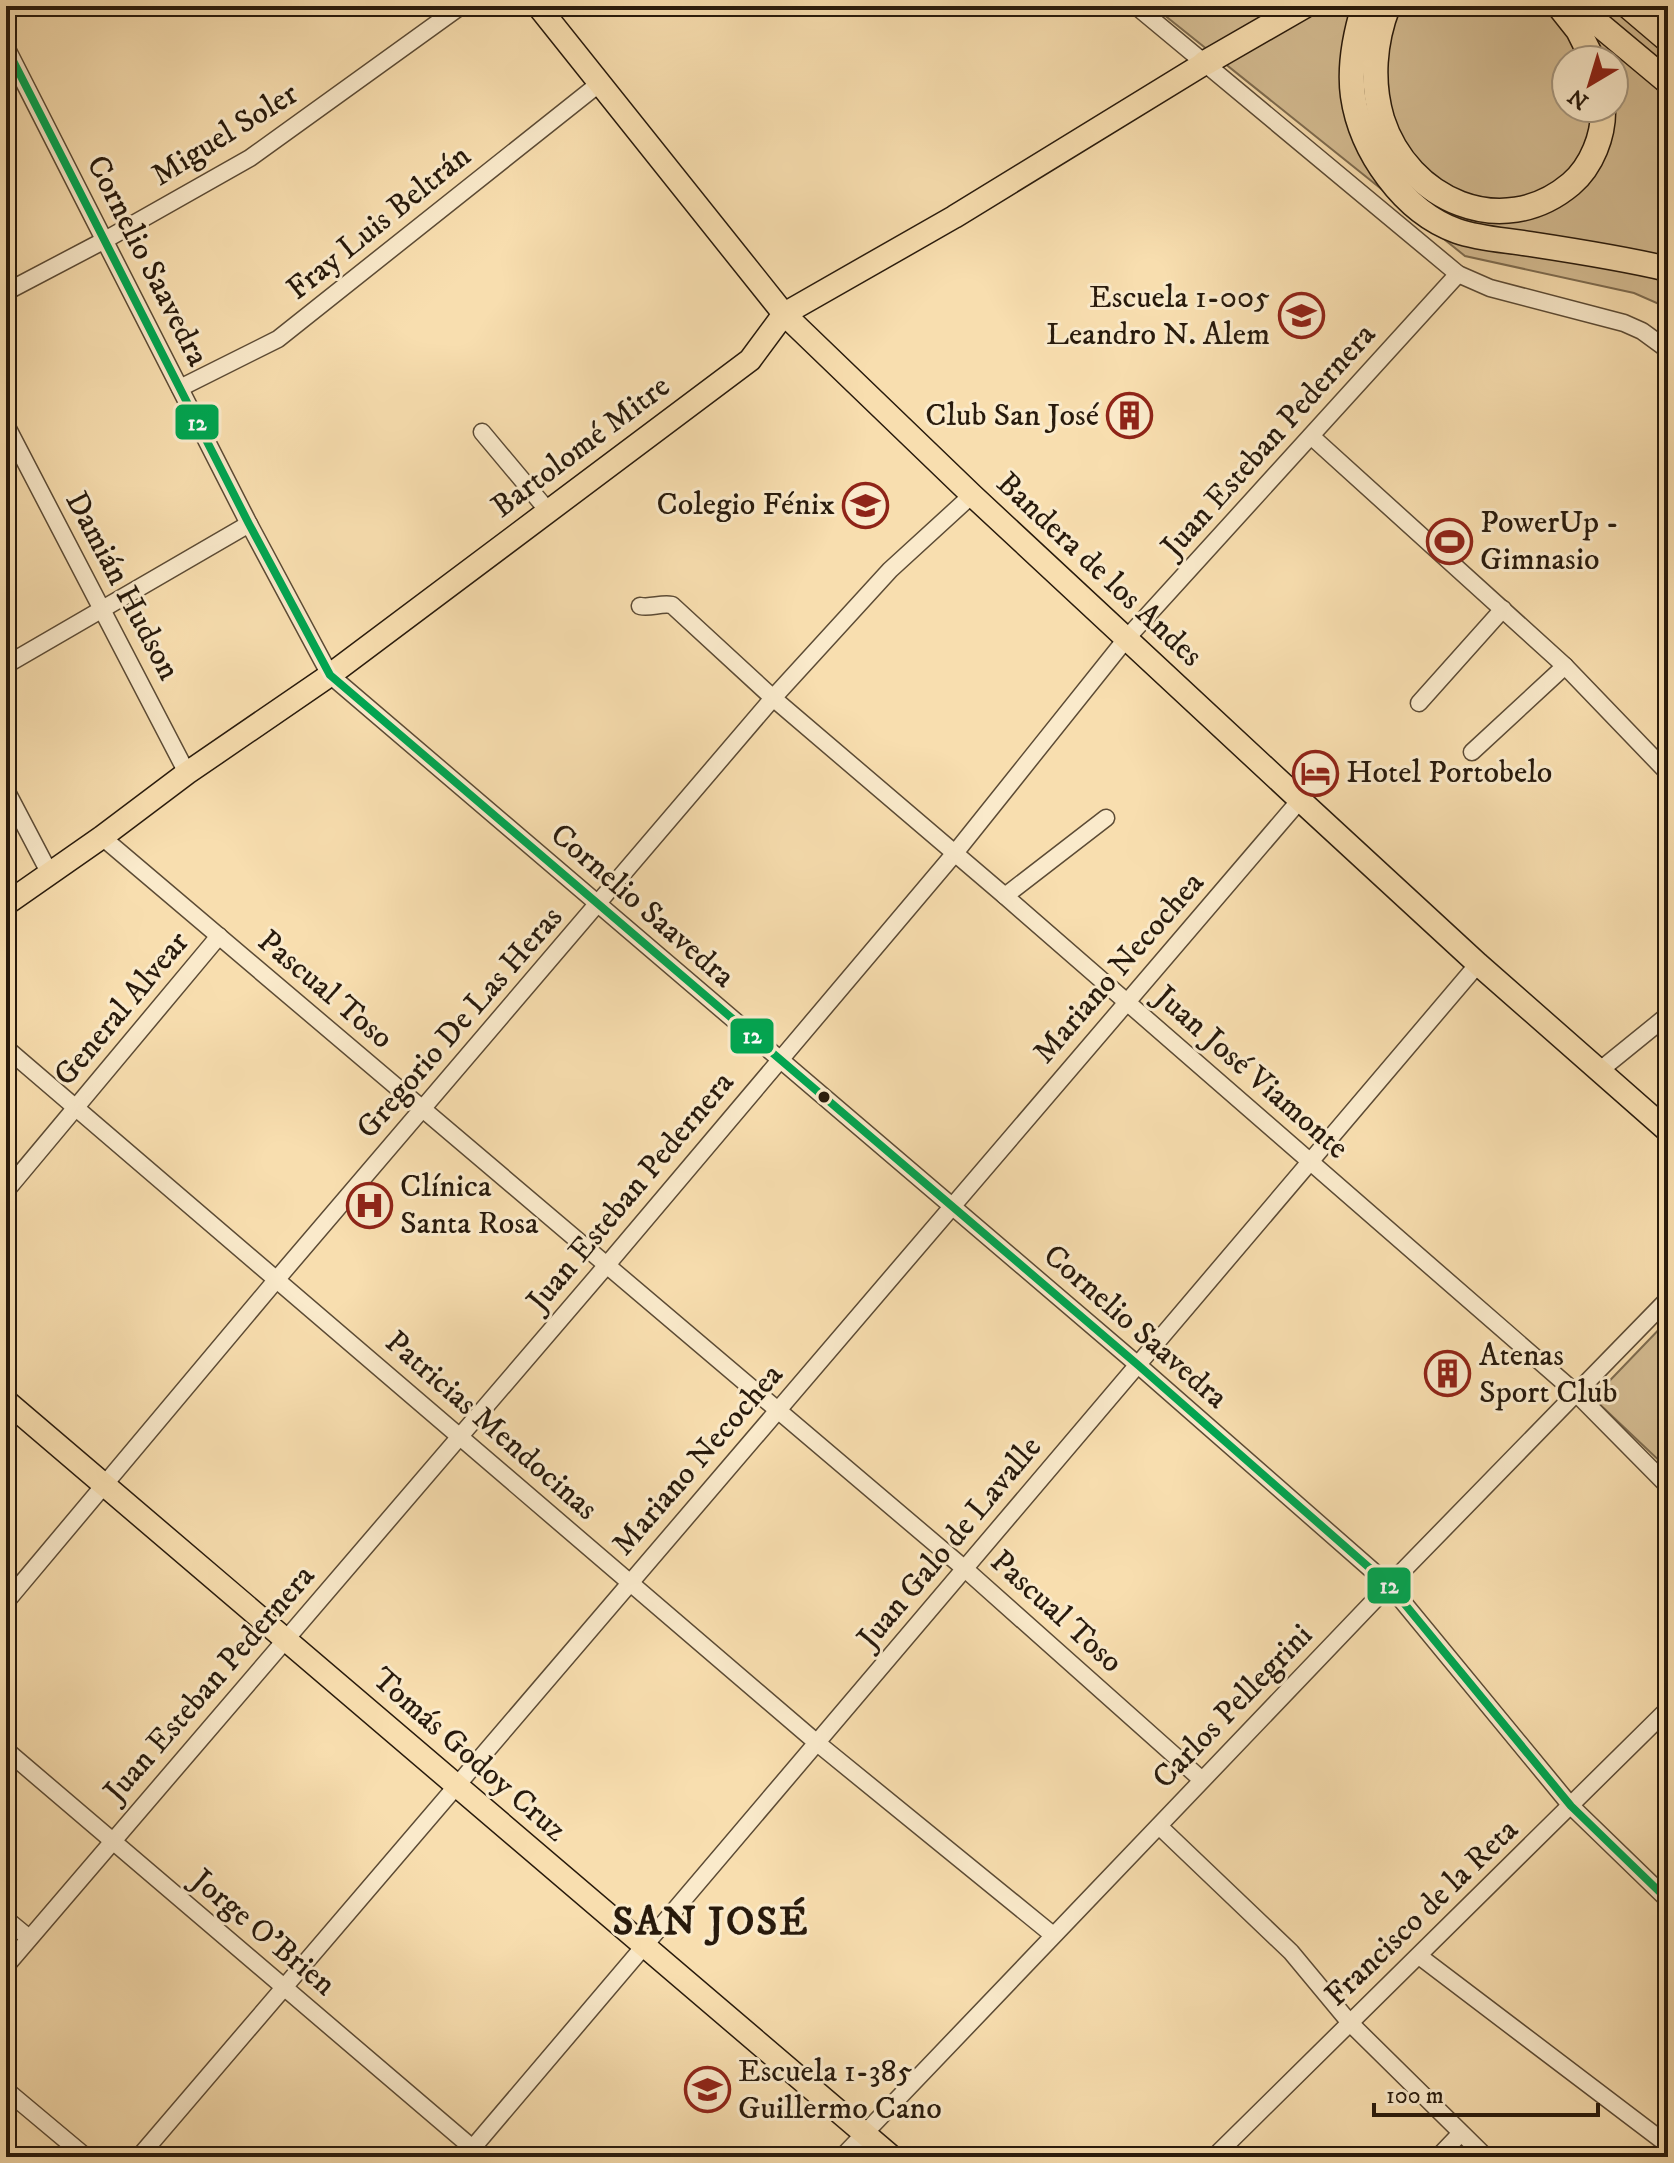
<svg xmlns="http://www.w3.org/2000/svg" width="1674" height="2163" font-family="'IM FELL DW Pica',serif">
<style>
.green{fill:#d5bd93;stroke:#7e6c50;stroke-width:2;fill-rule:evenodd}
.lines{fill:none;stroke-linecap:round;stroke-linejoin:round}
.minor-casing{stroke:#5c4b35;stroke-width:19}
.major-casing{stroke:#281a0c;stroke-width:25}
.highway-casing{stroke:#281a0c;stroke-width:27}
.minor{stroke:#faeacb;stroke-width:16}
.major{stroke:#f8deaf;stroke-width:22}
.highway{stroke:#f8deaf;stroke-width:24}
.bus-1-casing{stroke:#faeacb;stroke-width:14}
.bus-1{stroke:#00a651;stroke-width:8}
.bus-dot{fill:#281a0c;stroke:#faeacb;stroke-width:3}
.labels{text-anchor:middle;dominant-baseline:central;stroke-width:6;stroke-linejoin:round;paint-order:stroke}
.street-label{font-size:32px;fill:#281a0c;stroke:#faeacb}
.poi-label{font-size:32px;fill:#281a0c;stroke:#faeacb;text-anchor:start}
.district-label{font-size:40px;font-weight:bold;letter-spacing:2px;fill:#281a0c;stroke:#faeacb}
.line-badge{stroke:#faeacb;stroke-width:3}
.badge-label{font-size:22px;text-anchor:middle;font-weight:bold;fill:#fff}
</style>
<rect width="100%" height="100%" fill="#f8deaf"/>
<filter id="stains"><feTurbulence type="fractalNoise" baseFrequency=".0025" numOctaves="4"/><feColorMatrix values="0 0 0 0 .2 0 0 0 0 .09 0 0 0 0 .02 0 0 0 .5 -.17"/></filter>
<radialGradient id="worn" r=".72"><stop offset=".6" stop-color="#630" stop-opacity="0"/><stop offset="1" stop-color="#630" stop-opacity=".3"/></radialGradient>
<!-- green -->
<g class="green">
<path d="M1153,6H1668V308L1634,293L1465,256ZM1566,60H1614V108H1566Z"/>
<path d="M1668,1320V1469L1593,1398Z"/>
</g>
<g class="lines">
<defs>
<g id="minor">
<path d="M1136,6L1458,274L1490,288L1624,323L1642,331L1668,350"/>
<path d="M6,47L249,524L330,675L1138,1365L1389,1585L1571,1806L1668,1900"/>
<path d="M6,292L105,240L250,158L461,6"/>
<path d="M180,388L278,339L600,83"/>
<path d="M6,425L187,773"/>
<path d="M482,432L549,512"/>
<path d="M1311,436L1565,666L1668,773"/>
<path d="M640,606C652,608 660,603 672,605L773,698L1005,896L1576,1393L1668,1486"/>
<path d="M6,665L249,524"/>
<path d="M1419,703L1503,609"/>
<path d="M1472,752L1565,666"/>
<path d="M6,790L50,874"/>
<path d="M102,837L965,1569L1202,1780"/>
<path d="M1005,896L1106,818"/>
<path d="M6,1048L816,1742L1053,1935"/>
<path d="M1599,1071L1668,1015"/>
<path d="M6,1191L219,936"/>
<path d="M6,1602L277,1279L773,698L890,570L972,495"/>
<path d="M6,1750L483,2157"/>
<path d="M1159,1826L1291,1952L1350,2023L1486,2157"/>
<path d="M6,1919L29,1938"/>
<path d="M1419,1956L1668,2145"/>
<path d="M6,1966L606,1266L955,853L1126,639L1458,274"/>
<path d="M6,2090L86,2157"/>
<path d="M139,2157L1300,800"/>
<path d="M465,2157L1478,964"/>
<path d="M842,2157L1389,1585L1668,1299"/>
<path d="M1214,2157L1668,1709"/>
<path d="M1438,2157L1461,2133"/>
</g>
<g id="major">
<path d="M538,6L784,314L972,495L1300,800L1478,964L1668,1131"/>
<path d="M6,904L102,837L187,773L330,675L750,360L784,314L954,217L1205,63"/>
<path d="M6,1401L892,2157"/>
</g>
<g id="highway">
<path d="M1364,6C1355,35 1349,66 1353,96C1361,152 1404,212 1457,231C1480,239 1506,240 1530,244C1576,251 1622,258 1668,269"/>
<path d="M1388,6C1374,42 1371,82 1382,119C1408,200 1502,242 1571,184C1592,166 1604,135 1603,108"/>
<path d="M1559,6L1578,30L1593,60"/>
<path d="M1577,6L1668,82"/>
<path d="M1628,6L1668,40"/>
<path d="M1205,63L1304,6"/>
</g>
</defs>
<!-- minor casing -->
<use href="#minor" class="minor-casing"/>
<!-- major casing -->
<use href="#major" class="major-casing"/>
<!-- highway casing -->
<use href="#highway" class="highway-casing"/>
<!-- minor -->
<use href="#minor" class="minor"/>
<!-- major -->
<use href="#major" class="major"/>
<!-- highway -->
<use href="#highway" class="highway"/>
<defs>
<path id="bus-1" d="M6,47L249,524L330,675L1138,1365L1389,1585L1571,1806L1668,1900"/>
</defs>
<!-- bus-1 casing -->
<use href="#bus-1" class="bus-1-casing"/>
<!-- bus-1 -->
<use href="#bus-1" class="bus-1"/>
</g>
<!-- icons -->
<defs>
<symbol id="school-ring" viewBox="-11 -11 22 22"><circle r="9.5" fill="#faeacb" stroke="#8f2418" stroke-width="1.5"/><path d="M0-5L7-2L0 1L-7-2ZM-4 1L0 2.5L4 1V4Q0 6-4 4Z" fill="#8f2418"/></symbol>
<symbol id="building-ring" viewBox="-11 -11 22 22"><circle r="9.5" fill="#faeacb" stroke="#8f2418" stroke-width="1.5"/><path d="M-4-6H4V6H1V3H-1V6H-4ZM-2.5-4.3h1.7v1.8h-1.7ZM.8-4.3h1.7v1.8H.8ZM-2.5-1h1.7V.8h-1.7ZM.8-1h1.7V.8H.8Z" fill="#8f2418"/></symbol>
<symbol id="stadium-ring" viewBox="-11 -11 22 22"><circle r="9.5" fill="#faeacb" stroke="#8f2418" stroke-width="1.5"/><path d="M0-5a6.5 5 0 1 0 0 10a6.5 5 0 1 0 0-10ZM-3.5-1.8h7v3.6h-7Z" fill="#8f2418"/></symbol>
<symbol id="hotel-ring" viewBox="-11 -11 22 22"><circle r="9.5" fill="#faeacb" stroke="#8f2418" stroke-width="1.5"/><path d="M-6-4.5h1.5V1H6V5H4.5V3h-9V5H-6ZM-4 0a1.8 1.8 0 1 1 3.6 0ZM.5 0V-2.5h3Q6-2.5 6 0Z" fill="#8f2418"/></symbol>
<symbol id="hospital-ring" viewBox="-11 -11 22 22"><circle r="9.5" fill="#faeacb" stroke="#8f2418" stroke-width="1.5"/><path d="M-5-5h3v3.5h4V-5h3V5h-3V1.5h-4V5h-3Z" fill="#8f2418"/></symbol>
</defs>
<g fill-rule="evenodd">
<use href="#school-ring" x="1276" y="290" width="51" height="51"/>
<use href="#building-ring" x="1104" y="390" width="51" height="51"/>
<use href="#school-ring" x="840" y="480" width="51" height="51"/>
<use href="#stadium-ring" x="1424" y="516" width="51" height="51"/>
<use href="#hotel-ring" x="1290" y="748" width="51" height="51"/>
<use href="#hospital-ring" x="344" y="1180" width="51" height="51"/>
<use href="#building-ring" x="1422" y="1348" width="51" height="51"/>
<use href="#school-ring" x="682" y="2064" width="51" height="51"/>
</g>
<!-- markers -->
<circle class="bus-dot" cx="824" cy="1097" r="7"/>
<g class="labels">
<!-- street labels -->
<g class="street-label">
<text transform="translate(225 135) rotate(-32)">Miguel Soler</text>
<text transform="translate(379 223) rotate(-39)">Fray Luis Beltrán</text>
<text transform="translate(147 261) rotate(63)">Cornelio Saavedra</text>
<text transform="translate(1269 441) rotate(-48)">Juan Esteban Pedernera</text>
<text transform="translate(581 447) rotate(-37)">Bartolomé Mitre</text>
<text transform="translate(1099 570) rotate(43)">Bandera de los Andes</text>
<text transform="translate(122 586) rotate(62)">Damián Hudson</text>
<text transform="translate(642 906) rotate(41)">Cornelio Saavedra</text>
<text transform="translate(1119 968) rotate(-49)">Mariano Necochea</text>
<text transform="translate(325 990) rotate(40)">Pascual Toso</text>
<text transform="translate(122 1009) rotate(-50)">General Alvear</text>
<text transform="translate(460 1023) rotate(-49)">Gregorio De Las Heras</text>
<text transform="translate(1251 1073) rotate(41)">Juan José Viamonte</text>
<text transform="translate(631 1192) rotate(-50)">Juan Esteban Pedernera</text>
<text transform="translate(1135 1327) rotate(41)">Cornelio Saavedra</text>
<text transform="translate(491 1426) rotate(41)">Patricias Mendocinas</text>
<text transform="translate(698 1460) rotate(-49)">Mariano Necochea</text>
<text transform="translate(950 1543) rotate(-50)">Juan Galo de Lavalle</text>
<text transform="translate(1056 1612) rotate(42)">Pascual Toso</text>
<text transform="translate(210 1684) rotate(-49)">Juan Esteban Pedernera</text>
<text transform="translate(1233 1707) rotate(-46)">Carlos Pellegrini</text>
<text transform="translate(469 1755) rotate(41)">Tomás Godoy Cruz</text>
<text transform="translate(1422 1913) rotate(-44)">Francisco de la Reta</text>
<text transform="translate(263 1933) rotate(40)">Jorge O'Brien</text>
</g>
<!-- poi labels -->
<g class="poi-label">
<text x="1270" y="298" text-anchor="end">Escuela 1-005<tspan x="1270" dy="37">Leandro N. Alem</tspan></text>
<text x="1099" y="416" text-anchor="end">Club San José</text>
<text x="835" y="505" text-anchor="end">Colegio Fénix</text>
<text x="1480" y="523">PowerUp -<tspan x="1480" dy="37">Gimnasio</tspan></text>
<text x="1346" y="773">Hotel Portobelo</text>
<text x="400" y="1187">Clínica<tspan x="400" dy="37">Santa Rosa</tspan></text>
<text x="1479" y="1356">Atenas<tspan x="1479" dy="37">Sport Club</tspan></text>
<text x="738" y="2072">Escuela 1-385<tspan x="738" dy="37">Guillermo Cano</tspan></text>
</g>
<!-- district labels -->
<g class="district-label">
<text x="711" y="1923">SAN JOSÉ</text>
</g>
</g>
<g class="line-badge">
<rect x="174" y="403" width="46" height="38" rx="8" fill="#00a651"/>
<rect x="729" y="1017" width="46" height="38" rx="8" fill="#00a651"/>
<rect x="1366" y="1566" width="46" height="39" rx="8" fill="#00a651"/>
</g>
<g class="badge-label">
<text x="197" y="430">12</text>
<text x="752" y="1043">12</text>
<text x="1389" y="1593">12</text>
</g>
<!-- margin -->
<rect width="1674" height="2163" fill="none" stroke="#f8deaf" stroke-width="32"/>
<rect x="8" y="8" width="1658" height="2147" fill="none" stroke="#281a0c" stroke-width="4"/>
<rect x="16" y="16" width="1642" height="2131" fill="none" stroke="#281a0c" stroke-width="2"/>
<!-- north arrow -->
<g transform="translate(1590 84) rotate(218)"><circle r="38" fill="#faeacb" stroke="#a6977f" stroke-width="2"/>
<path d="M0-6L14 30L0 20L-14 30Z" fill="#8f2418"/>
<text y="-12" font-size="22" font-weight="bold" text-anchor="middle" fill="#281a0c">N</text>
</g>
<!-- scale -->
<path d="M1374 2103v12h224v-12" fill="none" stroke="#281a0c" stroke-width="4"/>
<text x="1386" y="2103" font-size="24" fill="#281a0c" stroke="#faeacb" stroke-width="6" paint-order="stroke">100 m</text>
<rect width="100%" height="100%" filter="url(#stains)"/>
<rect width="100%" height="100%" fill="url(#worn)"/>
</svg>
